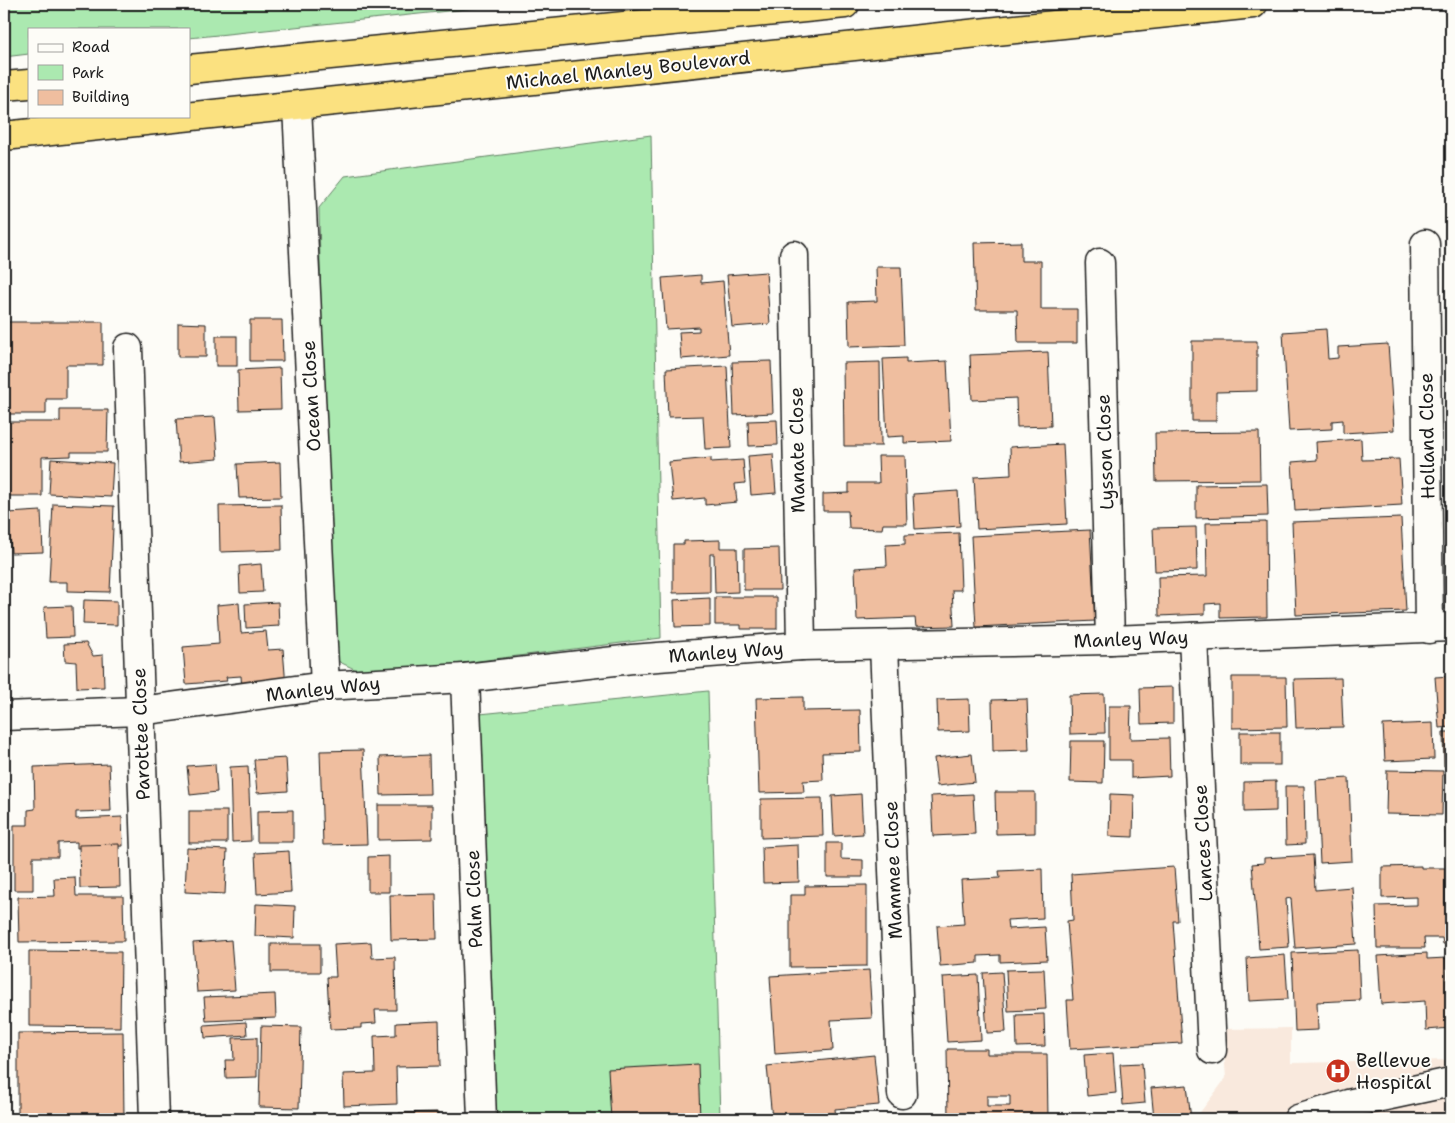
<svg xmlns="http://www.w3.org/2000/svg" width="1455" height="1123" font-family="'Shantell Sans',sans-serif">
<style>
.built{fill:#f9e9dd}
.green{fill:#abe9b0;stroke:#648266}
.building{fill:#efbe9f;stroke:#1c1c1c;fill-rule:evenodd}
.lines{fill:none;stroke-linecap:round;stroke-linejoin:round}
.minor-casing{stroke:#1c1c1c;stroke-width:31}
.highway-casing{stroke:#1c1c1c;stroke-width:31}
.minor{stroke:#fdfcf7;stroke-width:28}
.highway{stroke:#fbe180;stroke-width:28}
.labels{text-anchor:middle;dominant-baseline:central;stroke-width:4;stroke-linejoin:round;paint-order:stroke}
.street-label{font-size:19px;fill:#1c1c1c;stroke:#fdfcf7}
.poi-label{font-size:19px;fill:#1c1c1c;stroke:#fdfcf7;text-anchor:start}
</style>
<rect width="100%" height="100%" fill="#fdfcf7"/>
<filter id="ink" filterUnits="userSpaceOnUse"><feTurbulence type="fractalNoise" baseFrequency=".02" numOctaves="2"/><feDisplacementMap in="SourceGraphic" scale="10" xChannelSelector="R" yChannelSelector="G"/><feConvolveMatrix kernelMatrix="1 2 1 2 8 2 1 2 1" color-interpolation-filters="sRGB"/></filter>
<g filter="url(#ink)">
<!-- built -->
<path class="built" d="M1291,1028V1063L1451,1060V1119H1195L1226,1078L1222,1029Z"/>
<!-- green -->
<g class="green">
<path d="M4,4H515L189,38V29H29V54L4,57Z"/>
<path d="M651,135L661,638L367,675L327,656L319,208L345,176Z"/>
<path d="M708,691L720,1119H484L470,715Z"/>
</g>
<!-- building -->
<g class="building">
<path d="M1021,242V261H1041V309H1077V343H1018L1017,310H976L974,243Z"/>
<path d="M876,267H901L904,345L849,347L848,302L877,301Z"/>
<path d="M766,272L770,324L732,327L727,275Z"/>
<path d="M701,275V283L723,281L729,355L681,359L679,332L699,331V327L666,329L662,278Z"/>
<path d="M250,320H282L283,361H250Z"/>
<path d="M4,322H103V365H66V399H46V414H4Z"/>
<path d="M178,323L206,324V357H178Z"/>
<path d="M1326,329L1328,359L1338,358V347L1388,344L1394,430L1343,433V420L1332,421V429L1289,431L1283,332Z"/>
<rect x="216" y="336" width="21" height="30"/>
<path d="M1192,341H1257V391L1216,392V421H1192Z"/>
<path d="M1048,352L1051,426L1017,427L1016,398L972,400L970,355Z"/>
<path d="M906,358V363L947,361L951,441L904,443V436L887,437L883,359Z"/>
<path d="M771,361L773,413L734,415L732,362Z"/>
<path d="M880,362L881,446H844L843,363Z"/>
<path d="M727,366L731,448L705,449L703,416L668,417L666,369Z"/>
<path d="M280,368L281,409L239,410L238,370Z"/>
<path d="M60,410H108L107,452H71V456L42,457V496H8L7,422H60Z"/>
<path d="M215,417L218,459L179,462L176,419Z"/>
<path d="M777,420L778,445L749,446L748,421Z"/>
<path d="M1259,432L1260,480L1156,481L1155,433Z"/>
<path d="M1361,439L1362,460L1399,459L1402,505L1295,511L1292,462L1317,460L1316,442Z"/>
<path d="M1063,444L1067,524L977,529L974,477L1011,475L1010,447Z"/>
<path d="M773,454L776,493L751,495L748,456Z"/>
<path d="M878,456H905L907,524H883L882,529L849,528L848,511H823V494L849,493V483H879Z"/>
<path d="M711,458V462L743,460L745,483L735,484L737,502L705,505V498L673,501L669,462Z"/>
<path d="M51,459L113,463L111,497L49,494Z"/>
<path d="M280,462L281,497L239,498L237,464Z"/>
<path d="M1267,484L1268,516L1196,518V485Z"/>
<path d="M958,491L960,526L915,529L913,494Z"/>
<path d="M53,504L114,506L110,592L67,591V582H49Z"/>
<path d="M281,505L282,550L220,552L219,506Z"/>
<path d="M41,511L43,552L11,553L8,513Z"/>
<path d="M1401,518L1406,611L1296,615L1292,522Z"/>
<path d="M1266,522L1267,617L1220,618V603L1205,604V614L1159,616L1158,577L1207,576L1206,523Z"/>
<path d="M1196,527L1197,570L1155,571L1153,528Z"/>
<path d="M1090,530L1095,621L976,627L971,536Z"/>
<path d="M959,533L961,590H952L954,626L916,627L915,618L857,620L855,568L887,566L886,545L905,544V535Z"/>
<path d="M720,540V548H737L738,592L715,593L714,554H710V592L673,593V544H684V541Z"/>
<path d="M779,548L780,590H744V549Z"/>
<path d="M261,564L263,592L240,593L239,566Z"/>
<path d="M715,597H777V629H741V625H715Z"/>
<path d="M710,598V626L675,627L674,600Z"/>
<path d="M84,600L117,601V625L83,624Z"/>
<path d="M278,602L279,626L246,628L245,604Z"/>
<path d="M239,603L241,633L266,631L268,650L283,649L286,686L242,689L241,676L226,677L227,681L186,684L183,647L219,644L217,605Z"/>
<path d="M72,606L73,637L46,638L44,607Z"/>
<path d="M86,643L93,656L103,655L104,687L77,688L76,662L65,661L64,644Z"/>
<path d="M1451,676V727L1439,728L1435,677Z"/>
<path d="M1232,677H1286L1287,727L1232,728Z"/>
<path d="M1341,678L1343,727L1296,728L1294,679Z"/>
<path d="M1173,687V723L1141,724L1140,688Z"/>
<path d="M1104,694L1105,733L1070,734L1069,695Z"/>
<path d="M803,697V711L860,710L861,752L822,753L823,780L803,781L804,792L759,793L756,698Z"/>
<path d="M969,699L970,731L938,732L937,700Z"/>
<path d="M1027,699L1029,750L993,751L992,700Z"/>
<path d="M1109,706H1131L1130,739L1169,738L1170,776L1131,778V760H1109Z"/>
<path d="M1433,723L1434,759L1385,761L1383,725Z"/>
<rect x="1240" y="732" width="40" height="33"/>
<path d="M1443,732H1451V766H1444Z"/>
<path d="M1071,741H1104L1103,783L1070,782Z"/>
<path d="M363,750L367,844L323,845L320,751Z"/>
<path d="M972,754L975,782L937,786L934,758Z"/>
<path d="M429,755L430,794L381,795L380,757Z"/>
<path d="M286,758L288,791L257,793L254,760Z"/>
<path d="M109,764L111,811L76,812V819L122,817L123,846L77,848V842L58,843V857H33V890H14V825H28V810L35,809L34,767Z"/>
<path d="M215,764L217,792L190,795L187,766Z"/>
<path d="M248,766L251,841L232,842L230,767Z"/>
<path d="M1387,770L1443,771L1442,815L1386,814Z"/>
<path d="M1349,778L1352,861L1320,863L1316,780Z"/>
<path d="M1276,781V811L1244,812V782Z"/>
<path d="M1285,786H1304L1305,844L1286,845Z"/>
<path d="M995,792H1035V833L996,834Z"/>
<path d="M861,794L863,834L834,836L832,796Z"/>
<path d="M973,794L975,834L933,836L931,796Z"/>
<path d="M1110,794L1134,795L1133,837L1109,836Z"/>
<path d="M822,798L823,836L761,838V799Z"/>
<path d="M378,805H432V839L378,840Z"/>
<path d="M293,810V842H257V811Z"/>
<rect x="189" y="811" width="38" height="32"/>
<path d="M1445,820H1451V852H1446Z"/>
<path d="M827,843H841V859L863,860V877H827Z"/>
<path d="M119,844L120,887L80,888L79,845Z"/>
<path d="M798,845L799,882L763,883L762,847Z"/>
<path d="M187,848L227,850L225,894L185,892Z"/>
<path d="M289,851L291,892L257,894L255,853Z"/>
<path d="M1313,855L1315,890L1352,887L1356,944L1295,948L1291,898L1286,899L1289,947L1259,949L1252,864L1264,863V858Z"/>
<path d="M389,856V892H368V857Z"/>
<path d="M1421,866V868H1445V904H1451V944H1443L1442,938H1424L1425,948H1377L1376,906L1417,905V897L1382,898V867Z"/>
<path d="M1174,867L1178,921H1173L1182,1043L1070,1049L1067,1000H1073L1067,921L1073,920L1071,874Z"/>
<path d="M1042,869L1043,918L1007,920L1008,929L1045,927L1047,960L1000,962V955L978,956V963L940,966L937,926L964,924L961,880L1000,878L999,871Z"/>
<path d="M75,877L76,896H123L124,941L19,942L18,897L55,896L54,878Z"/>
<path d="M867,885V966L790,967V895H805V886Z"/>
<path d="M436,894L437,939L391,940L390,895Z"/>
<path d="M256,904L295,906L294,938L255,936Z"/>
<path d="M231,940L235,990L197,992L193,943Z"/>
<path d="M371,942L372,958L395,957L396,1010H375L376,1023L361,1024V1028L330,1029L327,977H336L334,944Z"/>
<rect x="271" y="944" width="49" height="28"/>
<path d="M1358,950L1360,1000L1317,1002L1318,1030L1295,1031L1292,953Z"/>
<path d="M29,951L121,952L120,1027L29,1026Z"/>
<path d="M1427,953V959L1446,958L1447,992H1451V1028L1426,1030L1425,1001L1381,1004L1378,956Z"/>
<path d="M1285,955L1288,999L1249,1001L1247,958Z"/>
<path d="M1044,969L1046,1009L1008,1011L1006,970Z"/>
<path d="M869,970L872,1018L831,1020L833,1050L775,1054L770,976Z"/>
<path d="M1002,972L1006,1032L987,1033L983,973Z"/>
<path d="M978,975L981,1040L947,1042L943,977Z"/>
<path d="M275,994L276,1018L206,1021L204,997Z"/>
<path d="M1044,1014L1045,1046L1017,1047L1016,1015Z"/>
<path d="M439,1021L440,1066L396,1067L397,1104L344,1106L343,1074L375,1073L374,1036L396,1035V1023Z"/>
<path d="M246,1022L247,1035L205,1038L204,1025Z"/>
<path d="M261,1026L301,1027L299,1108L259,1107Z"/>
<path d="M123,1032L124,1119H18V1033Z"/>
<path d="M257,1037V1077L226,1078L225,1060H234L233,1038Z"/>
<path d="M947,1049H987V1054H1047L1048,1119H948ZM987,1096H1010V1106H987Z"/>
<path d="M1113,1053L1116,1093L1087,1096L1084,1055Z"/>
<path d="M874,1055L879,1105L835,1109L836,1119H772L767,1066Z"/>
<path d="M1142,1063L1145,1103L1123,1105L1120,1064Z"/>
<path d="M698,1064L700,1119H611L608,1069Z"/>
<path d="M1187,1085L1191,1119H1154L1151,1088Z"/>
<path d="M439,1112V1119H399V1113Z"/>
</g>
<g class="lines">
<defs>
<g id="minor">
<path d="M297,106L325,686"/>
<path d="M1425,244L1429,629"/>
<path d="M794,255L801,646"/>
<path d="M1100,263L1110,640"/>
<path d="M128,348L154,1119"/>
<path d="M1193,637L1212,1050"/>
<path d="M884,645L902,1094"/>
<path d="M465,678L482,1119"/>
<path d="M4,716L140,711L325,686L465,678L632,659L801,646L1110,640L1451,627"/>
<path d="M1298,1119L1348,1104L1451,1082"/>
</g>
<g id="highway">
<path d="M189,69L845,4"/>
<path d="M4,86L29,84"/>
<path d="M4,136L1253,4"/>
</g>
</defs>
<!-- minor casing -->
<use href="#minor" class="minor-casing"/>
<!-- highway casing -->
<use href="#highway" class="highway-casing"/>
<!-- minor -->
<use href="#minor" class="minor"/>
<!-- highway -->
<use href="#highway" class="highway"/>
</g>
</g>
<!-- icons -->
<defs>
<symbol id="hospital-disc" viewBox="-11 -11 22 22"><circle r="9.5" fill="#c8321e" stroke="#fdfcf7"/><path d="M-5-5h3v3.5h4V-5h3V5h-3V1.5h-4V5h-3Z" fill="#fff"/></symbol>
</defs>
<g fill-rule="evenodd">
<use href="#hospital-disc" x="1324" y="1057" width="28" height="28"/>
</g>
<g class="labels">
<!-- street labels -->
<g class="street-label">
<text transform="translate(628 70) rotate(-6)">Michael Manley Boulevard</text>
<text transform="translate(311 396) rotate(-93)">Ocean Close</text>
<text transform="translate(1427 436) rotate(-91)">Holland Close</text>
<text transform="translate(797 450) rotate(-91)">Manate Close</text>
<text transform="translate(1105 452) rotate(-92)">Lysson Close</text>
<text transform="translate(1131 639) rotate(-2)">Manley Way</text>
<text transform="translate(726 652) rotate(-4)">Manley Way</text>
<text transform="translate(323 689) rotate(-6)">Manley Way</text>
<text transform="translate(141 734) rotate(-92)">Parottee Close</text>
<text transform="translate(1203 843) rotate(-93)">Lances Close</text>
<text transform="translate(893 870) rotate(-92)">Mammee Close</text>
<text transform="translate(474 899) rotate(-92)">Palm Close</text>
</g>
<!-- poi labels -->
<g class="poi-label">
<text x="1356" y="1060">Bellevue<tspan x="1356" dy="22">Hospital</tspan></text>
</g>
</g>
<!-- margin -->
<rect width="1455" height="1123" fill="none" stroke="#fdfcf7" stroke-width="20"/>
<rect x="10" y="10" width="1435" height="1103" fill="none" stroke="#1c1c1c" stroke-width="2" filter="url(#ink)"/>
<!-- legend -->
<rect x="28" y="28" width="162" height="90" fill="#fdfcf7" stroke="#a3a29f"/>
<rect x="38" y="44" width="25" height="8" fill="#fdfcf7" stroke="#a3a29f"/>
<text x="72" y="52" font-size="15" fill="#1c1c1c">Road</text>
<rect x="38" y="65" width="25" height="15" fill="#abe9b0" stroke="#a3a29f"/>
<text x="72" y="78" font-size="15" fill="#1c1c1c">Park</text>
<rect x="38" y="90" width="25" height="15" fill="#efbe9f" stroke="#a3a29f"/>
<text x="72" y="102" font-size="15" fill="#1c1c1c">Building</text>
</svg>
